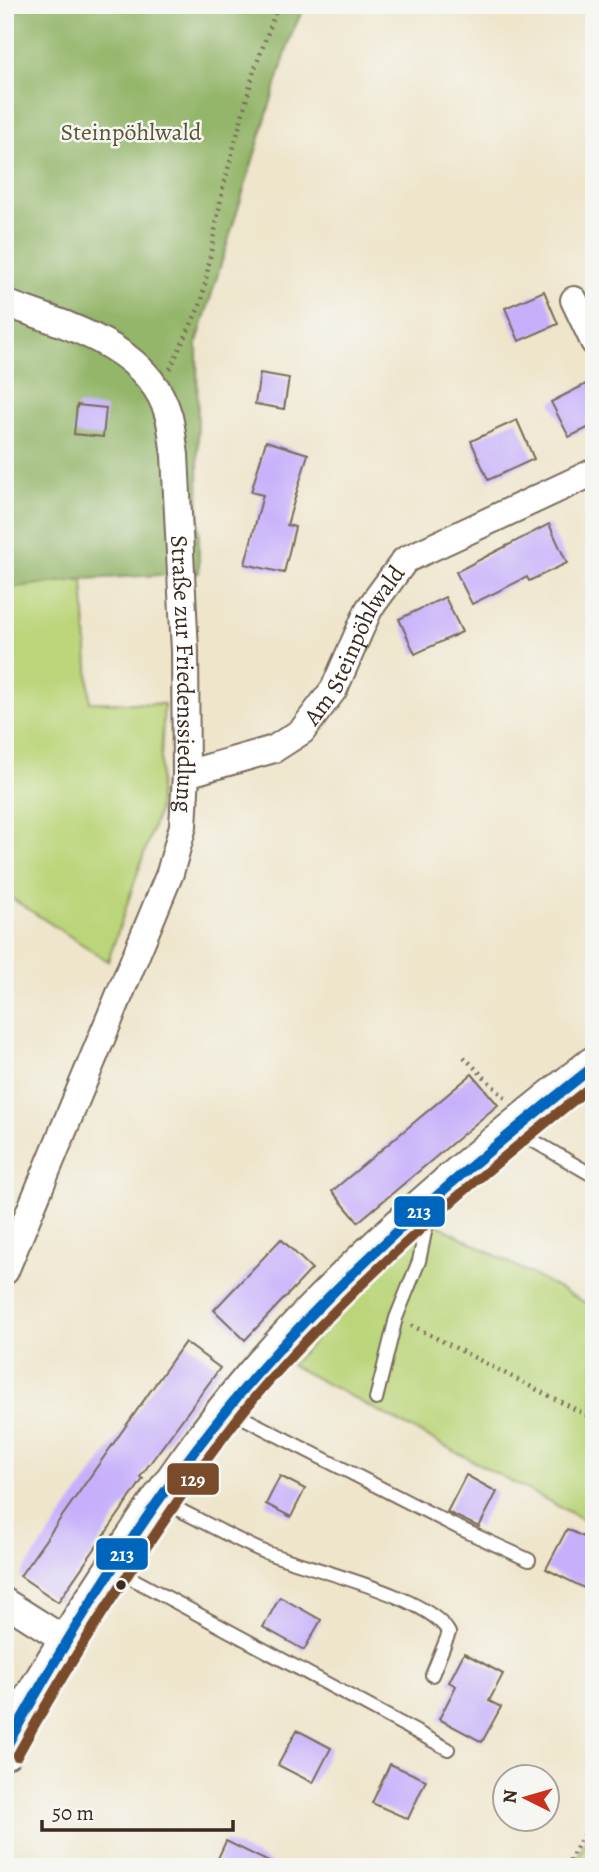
<svg xmlns="http://www.w3.org/2000/svg" width="599" height="1872" font-family="Alegreya,serif">
<style>
.green{fill:#bbd57a;stroke:#7b804c;stroke-width:2}
.forest{fill:#94b66a;stroke:#687044;stroke-width:2}
.building{fill:#c6b0fb}
.lines{fill:none;stroke-linecap:round;stroke-linejoin:round}
.lane-casing{stroke:#7a6b5b;stroke-width:16}
.street-casing{stroke:#7a6b5b;stroke-width:30}
.primary-casing{stroke:#7a6b5b;stroke-width:42}
.path{stroke:#7a6b5b;stroke-width:4.5;stroke-dasharray:2 5;stroke-linecap:butt}
.lane{stroke:#fff;stroke-width:12}
.street{stroke:#fff;stroke-width:26}
.primary{stroke:#fff;stroke-width:38}
.bus-1-casing{stroke:#f6f6f2;stroke-width:16}
.bus-2-casing{stroke:#f6f6f2;stroke-width:16}
.bus-1{stroke:#0065bd;stroke-width:10}
.bus-2{stroke:#7a4b2a;stroke-width:10}
.bus-dot{fill:#3b2a1e;stroke:#f6f6f2;stroke-width:2.5}
.labels{text-anchor:middle;dominant-baseline:central;stroke-width:5;stroke-linejoin:round;paint-order:stroke}
.park-label{font-size:24px;fill:#5b5535;stroke:#f6f6f2}
.street-label{font-size:24px;fill:#3b2a1e;stroke:#f6f6f2}
.line-badge{stroke:#f6f6f2;stroke-width:2.5}
.badge-label{font-size:19px;text-anchor:middle;font-weight:bold;fill:#fff}
</style>
<rect width="100%" height="100%" fill="#f6f6f2"/>
<filter id="ink" filterUnits="userSpaceOnUse"><feTurbulence type="fractalNoise" baseFrequency=".0143" numOctaves="2"/><feDisplacementMap in="SourceGraphic" scale="14" xChannelSelector="R" yChannelSelector="G"/><feConvolveMatrix kernelMatrix="1 2 1 2 8 2 1 2 1" color-interpolation-filters="sRGB"/></filter>
<filter id="wash" filterUnits="userSpaceOnUse"><feTurbulence type="fractalNoise" baseFrequency=".00686" numOctaves="4" result="noise"/><feDisplacementMap in="SourceGraphic" scale="28" xChannelSelector="R" yChannelSelector="G"/><feGaussianBlur stdDeviation="1.57" result="paint"/><feColorMatrix in="noise" values="0 0 0 0 0 0 0 0 0 0 0 0 0 0 0 0 0 1.4 0 .05"/><feComposite in="paint" operator="in"/></filter>
<g filter="url(#wash)">
<rect width="100%" height="100%" fill="#eee5cb"/>
<!-- green -->
<g class="green">
<path d="M83,579L90,702L164,704L158,812L108,961L5,894V588Z"/>
<path d="M428,1220L594,1307V1525L291,1365Z"/>
<path d="M594,1821V1867H574Z"/>
</g>
<!-- forest -->
<path class="forest" d="M5,5H305L292,33L197,342L199,573L83,579L5,588Z"/>
<g id="blocks">
<!-- building -->
<g class="building">
<path d="M544,291L558,324L519,341L505,308Z"/>
<path d="M260,373L289,378L284,409L255,404Z"/>
<path d="M594,380V425L569,437L551,402Z"/>
<path d="M77,405L106,408L103,437L74,434Z"/>
<path d="M517,420L534,459L488,480L471,441Z"/>
<path d="M266,441L308,454L287,525L295,527L284,573L245,564L263,495L251,492Z"/>
<path d="M549,524L567,563L529,581L527,577L472,604L456,572Z"/>
<path d="M445,597L462,632L415,654L399,619Z"/>
<path d="M472,1074L498,1105L358,1222L332,1191Z"/>
<path d="M281,1239L312,1269L245,1340L214,1310Z"/>
<path d="M185,1342L220,1368L140,1477L143,1479L58,1602L20,1576Z"/>
<path d="M466,1475L497,1492L479,1527L447,1512Z"/>
<path d="M280,1476L305,1489L291,1517L266,1504Z"/>
<path d="M567,1529L594,1542V1593L546,1569Z"/>
<path d="M280,1597L321,1620L304,1650L263,1627Z"/>
<path d="M464,1653L503,1674L489,1701L501,1707L482,1742L439,1719L456,1686L449,1682Z"/>
<path d="M297,1730L331,1748L313,1783L278,1765Z"/>
<path d="M390,1764L426,1780L408,1819L372,1803Z"/>
<path d="M226,1841L279,1867H214Z"/>
</g>
</g>
</g>
<g filter="url(#ink)">
<use href="#blocks" fill-opacity="0" stroke="#7a6b5b" stroke-width="2"/>
<g class="lines">
<defs>
<g id="lane">
<path d="M520,1133L594,1176"/>
<path d="M376,1399L396,1318L419,1261L428,1218"/>
<path d="M232,1412L457,1527L529,1560"/>
<path d="M164,1502C196,1518 228,1536 260,1550C302,1568 431,1595 449,1633L432,1675"/>
<path d="M118,1571L448,1749"/>
</g>
<g id="street">
<path d="M574,300L594,342"/>
<path id="s1" d="M5,303C65,325 150,346 169,417C172,429 173,443 175,455L185,651L186,774L183,826L170,873L5,1271"/>
<path id="s2" d="M186,774L274,749L302,731L334,689L369,609L405,560L594,472"/>
<path d="M5,1602L68,1642"/>
</g>
<path id="primary" d="M5,1749C41,1682 82,1618 124,1555C165,1494 207,1432 255,1376C355,1260 474,1160 594,1066"/>
</defs>
<!-- lane casing -->
<use href="#lane" class="lane-casing"/>
<!-- street casing -->
<use href="#street" class="street-casing"/>
<!-- primary casing -->
<use href="#primary" class="primary-casing"/>
<!-- path -->
<g class="path">
<path d="M170,369L202,301L222,192L254,71L278,5"/>
<path d="M464,1057L506,1099"/>
<path d="M411,1325L594,1419"/>
<path d="M566,1867L594,1816"/>
</g>
<!-- lane -->
<use href="#lane" class="lane"/>
<!-- street -->
<use href="#street" class="street"/>
<!-- primary -->
<use href="#primary" class="primary"/>
<defs>
<path id="bus-1" d="M5,1749C75,1622 161,1485 255,1376C356,1260 474,1161 594,1066"/>
<path id="bus-2" d="M17,1756C59,1680 105,1607 154,1536C189,1484 225,1431 267,1383C365,1272 478,1176 594,1084"/>
</defs>
<!-- bus-1 casing -->
<use href="#bus-1" class="bus-1-casing"/>
<!-- bus-2 casing -->
<use href="#bus-2" class="bus-2-casing"/>
<!-- bus-1 -->
<use href="#bus-1" class="bus-1"/>
<!-- bus-2 -->
<use href="#bus-2" class="bus-2"/>
</g>
</g>
<!-- markers -->
<circle class="bus-dot" cx="121" cy="1585" r="6"/>
<g class="labels">
<!-- park labels -->
<g class="park-label">
<text x="131" y="132">Steinpöhlwald</text>
</g>
<!-- street labels -->
<g class="street-label">
<text stroke="none"><textPath href="#s2" startOffset="226">Am Steinpöhlwald</textPath></text>
<text stroke="none"><textPath href="#s1" startOffset="466">Straße zur Friedenssiedlung</textPath></text>
</g>
</g>
<g class="line-badge">
<rect x="393" y="1195" width="53" height="33" rx="7" fill="#0065bd"/>
<rect x="166" y="1462" width="54" height="34" rx="7" fill="#7a4b2a"/>
<rect x="95" y="1537" width="54" height="34" rx="7" fill="#0065bd"/>
</g>
<g class="badge-label">
<text x="419" y="1218">213</text>
<text x="193" y="1486">129</text>
<text x="122" y="1561">213</text>
</g>
<!-- margin -->
<rect width="599" height="1872" fill="none" stroke="#f6f6f2" stroke-width="28"/>
<!-- north arrow -->
<g transform="translate(526 1798) rotate(275)"><circle r="33" fill="#f6f6f2" stroke="#aba49d" stroke-width="2"/>
<path d="M0-5L12 26L0 18L-12 26Z" fill="#c8321e"/>
<text y="-10" font-size="19" font-weight="bold" text-anchor="middle" fill="#3b2a1e">N</text>
</g>
<!-- scale -->
<path d="M42 1820v10h191v-10" fill="none" stroke="#3b2a1e" stroke-width="3.5"/>
<text x="52" y="1820" font-size="21" fill="#3b2a1e" stroke="#f6f6f2" stroke-width="5" paint-order="stroke">50 m</text>
</svg>
